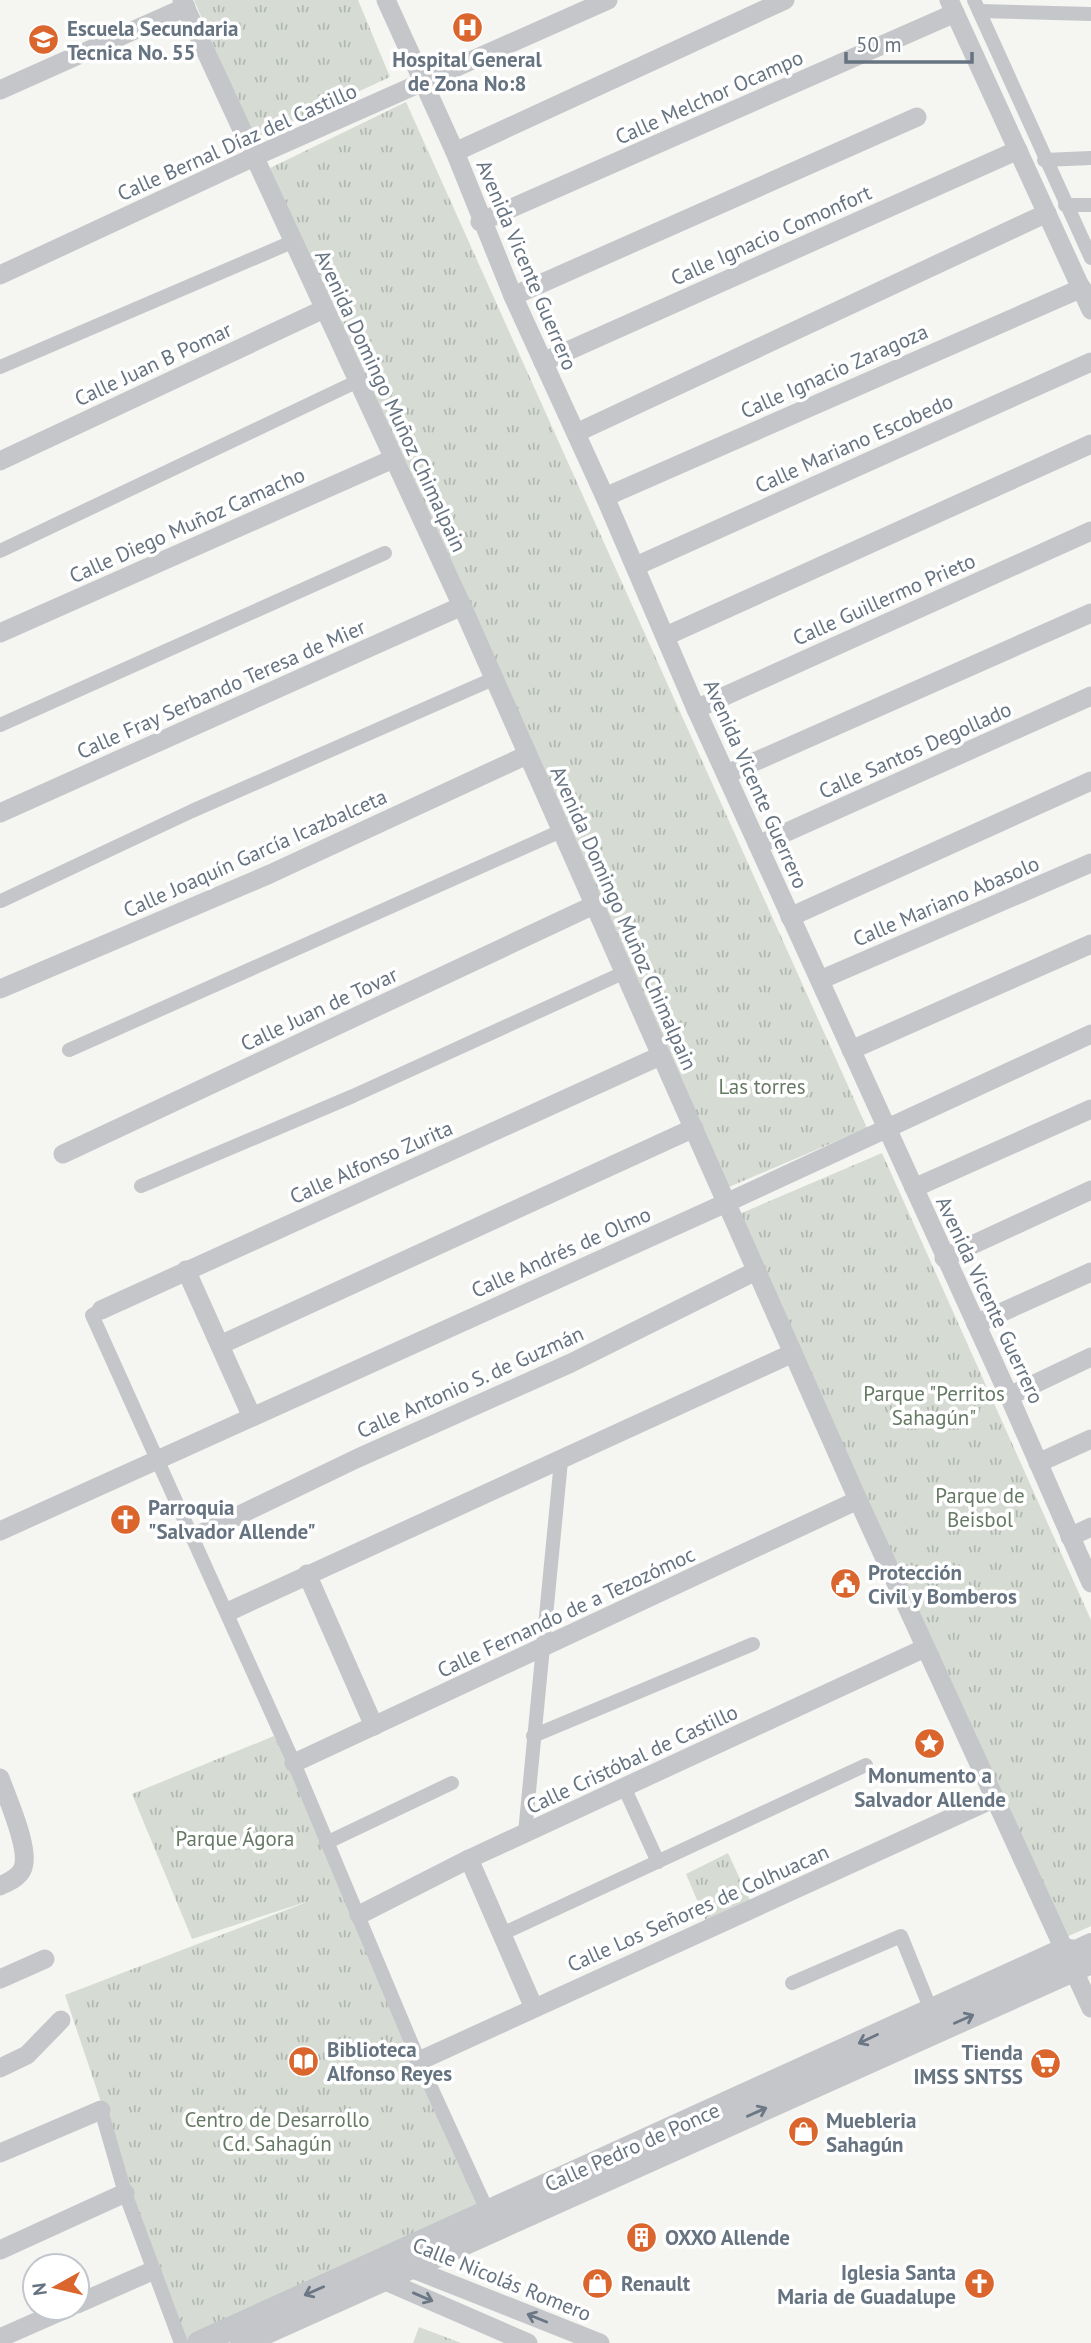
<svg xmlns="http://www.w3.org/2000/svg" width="1091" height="2343" font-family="'PT Sans',sans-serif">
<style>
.park{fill:url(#park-tufts)}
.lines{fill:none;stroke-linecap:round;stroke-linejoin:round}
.pedestrian{stroke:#c4c6ca;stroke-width:14}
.minor{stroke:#c4c6ca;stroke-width:19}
.tertiary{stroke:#c4c6ca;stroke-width:24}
.oneway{stroke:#6b7785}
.labels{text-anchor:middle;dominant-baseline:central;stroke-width:7;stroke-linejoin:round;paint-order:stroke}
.poi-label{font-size:21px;font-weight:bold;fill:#667381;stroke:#fff;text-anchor:start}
.street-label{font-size:21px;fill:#667381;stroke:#fff}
.park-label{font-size:21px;fill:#667964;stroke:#fff}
</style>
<defs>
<pattern id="park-tufts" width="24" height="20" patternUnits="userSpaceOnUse" patternTransform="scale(1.75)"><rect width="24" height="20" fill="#d6dcd3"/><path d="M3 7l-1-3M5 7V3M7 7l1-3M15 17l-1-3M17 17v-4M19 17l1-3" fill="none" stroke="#b1b7b1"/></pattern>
</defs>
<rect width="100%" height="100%" fill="#f5f5f2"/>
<!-- park -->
<g class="park">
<path d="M194,0H358L390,77L254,140Z"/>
<path d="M406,102L867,1128L722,1190L270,168Z"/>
<path d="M882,1153L1091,1620V1926L1062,1939L737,1215Z"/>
<path d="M274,1736L343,1885L484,2214L182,2343L65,1995L312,1900L192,1939L132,1794Z"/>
<path d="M728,1853L753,1907L708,1926L686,1874Z"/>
<path d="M419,2327L461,2343H413Z"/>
</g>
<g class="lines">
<!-- pedestrian -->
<g class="pedestrian">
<path d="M974,0L1091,258"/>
<path d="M979,11L1091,14"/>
<path d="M1044,160L1091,158"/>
<path d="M1065,205H1091"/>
<path d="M0,367L292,242"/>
<path d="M0,551L358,381"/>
<path d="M0,725L385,553"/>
<path d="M1,901L192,811L493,679"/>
<path d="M69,1050L561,831"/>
<path d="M141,1186L353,1096L623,973"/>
<path d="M101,1310L92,1315L294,1763L419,2061L488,2212"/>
<path d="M533,1736L753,1644"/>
<path d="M624,1787L658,1862"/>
<path d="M525,1833L561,1461"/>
<path d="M326,1843L452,1783"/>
<path d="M504,1933L866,1765"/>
<path d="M792,1983L901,1936L931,2010"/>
<path d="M101,2110L125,2193L181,2343"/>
</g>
<!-- minor -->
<g class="minor">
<path d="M182,0L462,606L858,1500L1091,2008"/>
<path d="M386,0L455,152L513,296L605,497L696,709L1009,1396L1091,1583"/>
<path d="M949,0L1091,310"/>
<path d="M0,90L186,7"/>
<path d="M455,152L785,0"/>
<path d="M480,222L955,13"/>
<path d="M0,275L256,156L608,0"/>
<path d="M513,296L917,117"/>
<path d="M543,362L1018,150"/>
<path d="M576,433L1047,213"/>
<path d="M0,461L324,309"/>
<path d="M605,497L1082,288"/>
<path d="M636,566L1091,362"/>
<path d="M0,633L393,459"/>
<path d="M666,636L1091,444"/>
<path d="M696,709L1091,531"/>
<path d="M727,774L1091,613"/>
<path d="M0,813L462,606"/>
<path d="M758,845L1091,696"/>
<path d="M790,917L1091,781"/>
<path d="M820,980L1091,863"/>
<path d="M0,989L270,874L527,755"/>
<path d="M851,1050L1091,944"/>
<path d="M63,1154L594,905"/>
<path d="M914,1188L1091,1109"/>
<path d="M944,1258L1091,1190"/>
<path d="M186,1270L252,1417"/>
<path d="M101,1310L660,1056"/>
<path d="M976,1324L1091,1272"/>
<path d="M220,1345L694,1128"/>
<path d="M1009,1396L1091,1357"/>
<path d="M1038,1463L1091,1439"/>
<path d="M0,1531L726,1203L1091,1034"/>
<path d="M202,1533L358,1458L571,1363L756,1271"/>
<path d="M1070,1537L1091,1527"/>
<path d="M307,1574L374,1726"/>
<path d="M232,1610L793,1353"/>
<path d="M294,1763L858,1500"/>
<path d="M0,1778C7,1798 32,1852 22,1870C18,1878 8,1882 0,1886"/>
<path d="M469,1859L534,2008"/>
<path d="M359,1915L469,1859L925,1648"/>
<path d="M0,1979L45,1959"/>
<path d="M419,2061L995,1798"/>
<path d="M0,2068L27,2055L61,2020"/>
<path d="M0,2153L101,2110"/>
<path d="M0,2250L125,2193"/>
<path d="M403,2265L600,2343"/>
<path d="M374,2276L528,2343"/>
<path d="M77,2304L152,2271"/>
<path d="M0,2338L68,2308"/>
</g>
<!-- tertiary -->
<g class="tertiary">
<path d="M199,2343L1064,1950L1076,1952L1091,1945"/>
<path d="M242,2343L1091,1962"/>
</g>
</g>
<!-- one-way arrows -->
<defs><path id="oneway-shaft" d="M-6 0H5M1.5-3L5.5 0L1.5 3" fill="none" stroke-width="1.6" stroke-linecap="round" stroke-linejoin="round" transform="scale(1.75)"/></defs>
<g class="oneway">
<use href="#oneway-shaft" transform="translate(964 2019) rotate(-24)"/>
<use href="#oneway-shaft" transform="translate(868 2039) rotate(155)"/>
<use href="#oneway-shaft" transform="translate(757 2112) rotate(-24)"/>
<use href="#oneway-shaft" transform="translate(314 2291) rotate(156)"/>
<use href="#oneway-shaft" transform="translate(423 2297) rotate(23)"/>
<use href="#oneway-shaft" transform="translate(537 2318) rotate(-158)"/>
</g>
<!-- icons -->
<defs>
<symbol id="hospital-disc" viewBox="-11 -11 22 22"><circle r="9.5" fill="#da652d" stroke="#fff"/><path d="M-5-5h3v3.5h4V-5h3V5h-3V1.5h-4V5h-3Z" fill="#fff"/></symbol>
<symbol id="school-disc" viewBox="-11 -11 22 22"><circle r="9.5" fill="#da652d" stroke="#fff"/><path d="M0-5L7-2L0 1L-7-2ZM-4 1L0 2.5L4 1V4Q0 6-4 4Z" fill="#fff"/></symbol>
<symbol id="church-disc" viewBox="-11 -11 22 22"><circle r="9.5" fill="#da652d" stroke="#fff"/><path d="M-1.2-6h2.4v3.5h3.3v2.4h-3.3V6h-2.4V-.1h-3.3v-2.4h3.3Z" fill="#fff"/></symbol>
<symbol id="civic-disc" viewBox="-11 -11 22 22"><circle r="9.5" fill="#da652d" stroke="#fff"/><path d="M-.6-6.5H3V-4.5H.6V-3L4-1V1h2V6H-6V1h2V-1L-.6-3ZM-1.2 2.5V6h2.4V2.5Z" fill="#fff"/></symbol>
<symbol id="sight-disc" viewBox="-11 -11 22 22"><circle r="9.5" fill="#da652d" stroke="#fff"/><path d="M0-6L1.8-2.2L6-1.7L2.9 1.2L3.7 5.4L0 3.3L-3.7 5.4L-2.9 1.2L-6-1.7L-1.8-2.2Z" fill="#fff"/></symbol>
<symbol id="library-disc" viewBox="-11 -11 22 22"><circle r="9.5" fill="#da652d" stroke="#fff"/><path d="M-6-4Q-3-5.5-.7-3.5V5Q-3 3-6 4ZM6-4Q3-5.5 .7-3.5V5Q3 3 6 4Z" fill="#fff"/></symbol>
<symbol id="supermarket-disc" viewBox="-11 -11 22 22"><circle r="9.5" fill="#da652d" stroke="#fff"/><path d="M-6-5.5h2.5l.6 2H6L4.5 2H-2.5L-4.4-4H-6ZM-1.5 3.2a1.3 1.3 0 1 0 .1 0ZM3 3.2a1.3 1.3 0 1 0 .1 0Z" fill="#fff"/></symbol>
<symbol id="shop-disc" viewBox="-11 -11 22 22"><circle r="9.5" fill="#da652d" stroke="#fff"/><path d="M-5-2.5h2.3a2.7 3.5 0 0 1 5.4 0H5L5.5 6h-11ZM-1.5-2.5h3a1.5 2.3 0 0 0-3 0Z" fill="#fff"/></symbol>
<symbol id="building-disc" viewBox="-11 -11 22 22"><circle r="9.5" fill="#da652d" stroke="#fff"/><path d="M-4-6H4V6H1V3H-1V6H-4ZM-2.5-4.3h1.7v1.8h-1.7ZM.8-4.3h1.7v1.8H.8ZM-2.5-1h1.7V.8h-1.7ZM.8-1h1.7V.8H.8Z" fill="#fff"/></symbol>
</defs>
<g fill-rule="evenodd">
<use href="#hospital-disc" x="450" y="10" width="35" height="35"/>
<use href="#school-disc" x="26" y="22" width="35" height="35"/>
<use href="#church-disc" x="108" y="1502" width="35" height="35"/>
<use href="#civic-disc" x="828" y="1566" width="35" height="35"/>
<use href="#sight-disc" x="912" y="1726" width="35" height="35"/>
<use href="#library-disc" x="286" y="2044" width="35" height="35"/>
<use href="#supermarket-disc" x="1028" y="2046" width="35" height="35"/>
<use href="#shop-disc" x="786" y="2114" width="35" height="35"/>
<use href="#building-disc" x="624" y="2220" width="35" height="35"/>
<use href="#shop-disc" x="580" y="2266" width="35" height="35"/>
<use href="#church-disc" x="962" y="2266" width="35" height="35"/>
</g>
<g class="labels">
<!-- poi labels -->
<g class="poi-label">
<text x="67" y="28">Escuela Secundaria<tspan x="67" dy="24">Tecnica No. 55</tspan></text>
<text x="467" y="59" text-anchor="middle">Hospital General<tspan x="467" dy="24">de Zona No:8</tspan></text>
<text x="148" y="1507">Parroquia<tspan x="148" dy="24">"Salvador Allende"</tspan></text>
<text x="868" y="1572">Protección<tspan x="868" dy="24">Civil y Bomberos</tspan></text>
<text x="930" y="1775" text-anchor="middle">Monumento a<tspan x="930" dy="24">Salvador Allende</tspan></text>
<text x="327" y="2049">Biblioteca<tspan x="327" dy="24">Alfonso Reyes</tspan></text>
<text x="1023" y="2052" text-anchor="end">Tienda<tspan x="1023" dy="24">IMSS SNTSS</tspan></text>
<text x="826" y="2120">Muebleria<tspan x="826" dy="24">Sahagún</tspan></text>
<text x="665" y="2237">OXXO Allende</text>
<text x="956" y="2272" text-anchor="end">Iglesia Santa<tspan x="956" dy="24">Maria de Guadalupe</tspan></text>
<text x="621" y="2283">Renault</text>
</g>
<!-- street labels -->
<g class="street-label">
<text transform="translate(709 97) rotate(-24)">Calle Melchor Ocampo</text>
<text transform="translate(237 142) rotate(-24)">Calle Bernal Díaz del Castillo</text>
<text transform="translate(771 235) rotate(-24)">Calle Ignacio Comonfort</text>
<text transform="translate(527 265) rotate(67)">Avenida Vicente Guerrero</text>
<text transform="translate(153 364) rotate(-25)">Calle Juan B Pomar</text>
<text transform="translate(834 371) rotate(-24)">Calle Ignacio Zaragoza</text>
<text transform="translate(391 401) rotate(65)">Avenida Domingo Muñoz Chimalpain</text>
<text transform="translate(854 443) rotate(-24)">Calle Mariano Escobedo</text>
<text transform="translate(187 525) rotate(-24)">Calle Diego Muñoz Camacho</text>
<text transform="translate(884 599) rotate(-24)">Calle Guillermo Prieto</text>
<text transform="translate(221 689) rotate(-24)">Calle Fray Serbando Teresa de Mier</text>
<text transform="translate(915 750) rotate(-24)">Calle Santos Degollado</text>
<text transform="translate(756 784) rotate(66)">Avenida Vicente Guerrero</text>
<text transform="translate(255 853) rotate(-24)">Calle Joaquín García Icazbalceta</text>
<text transform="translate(946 901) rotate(-23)">Calle Mariano Abasolo</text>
<text transform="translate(624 918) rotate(66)">Avenida Domingo Muñoz Chimalpain</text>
<text transform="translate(319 1009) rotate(-25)">Calle Juan de Tovar</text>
<text transform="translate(371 1162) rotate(-24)">Calle Alfonso Zurita</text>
<text transform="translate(561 1252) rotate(-24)">Calle Andrés de Olmo</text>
<text transform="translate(990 1300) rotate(65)">Avenida Vicente Guerrero</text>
<text transform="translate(470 1382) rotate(-24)">Calle Antonio S. de Guzmán</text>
<text transform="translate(566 1612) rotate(-25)">Calle Fernando de a Tezozómoc</text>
<text transform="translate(632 1759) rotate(-25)">Calle Cristóbal de Castillo</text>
<text transform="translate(698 1908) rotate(-24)">Calle Los Señores de Colhuacan</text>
<text transform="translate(632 2147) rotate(-24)">Calle Pedro de Ponce</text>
<text transform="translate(502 2279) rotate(22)">Calle Nicolás Romero</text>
</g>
<!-- park labels -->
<g class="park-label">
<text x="762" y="1086">Las torres</text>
<text x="934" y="1393">Parque "Perritos<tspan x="934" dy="24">Sahagún"</tspan></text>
<text x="980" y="1495">Parque de<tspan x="980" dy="24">Beisbol</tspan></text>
<text x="235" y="1838">Parque Ágora</text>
<text x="277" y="2119">Centro de Desarrollo<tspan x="277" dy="24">Cd. Sahagún</tspan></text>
</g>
</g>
<!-- north arrow -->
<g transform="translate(56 2287) rotate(262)"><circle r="33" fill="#ffffff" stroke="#c2c7cd" stroke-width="2"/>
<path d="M0-5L12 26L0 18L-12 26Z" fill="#da652d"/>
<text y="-10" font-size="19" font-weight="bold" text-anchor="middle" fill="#667381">N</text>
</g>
<!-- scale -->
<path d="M846 52v10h126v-10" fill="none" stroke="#667381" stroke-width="3.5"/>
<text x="856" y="52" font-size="21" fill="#667381" stroke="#ffffff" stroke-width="5" paint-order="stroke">50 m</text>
</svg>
